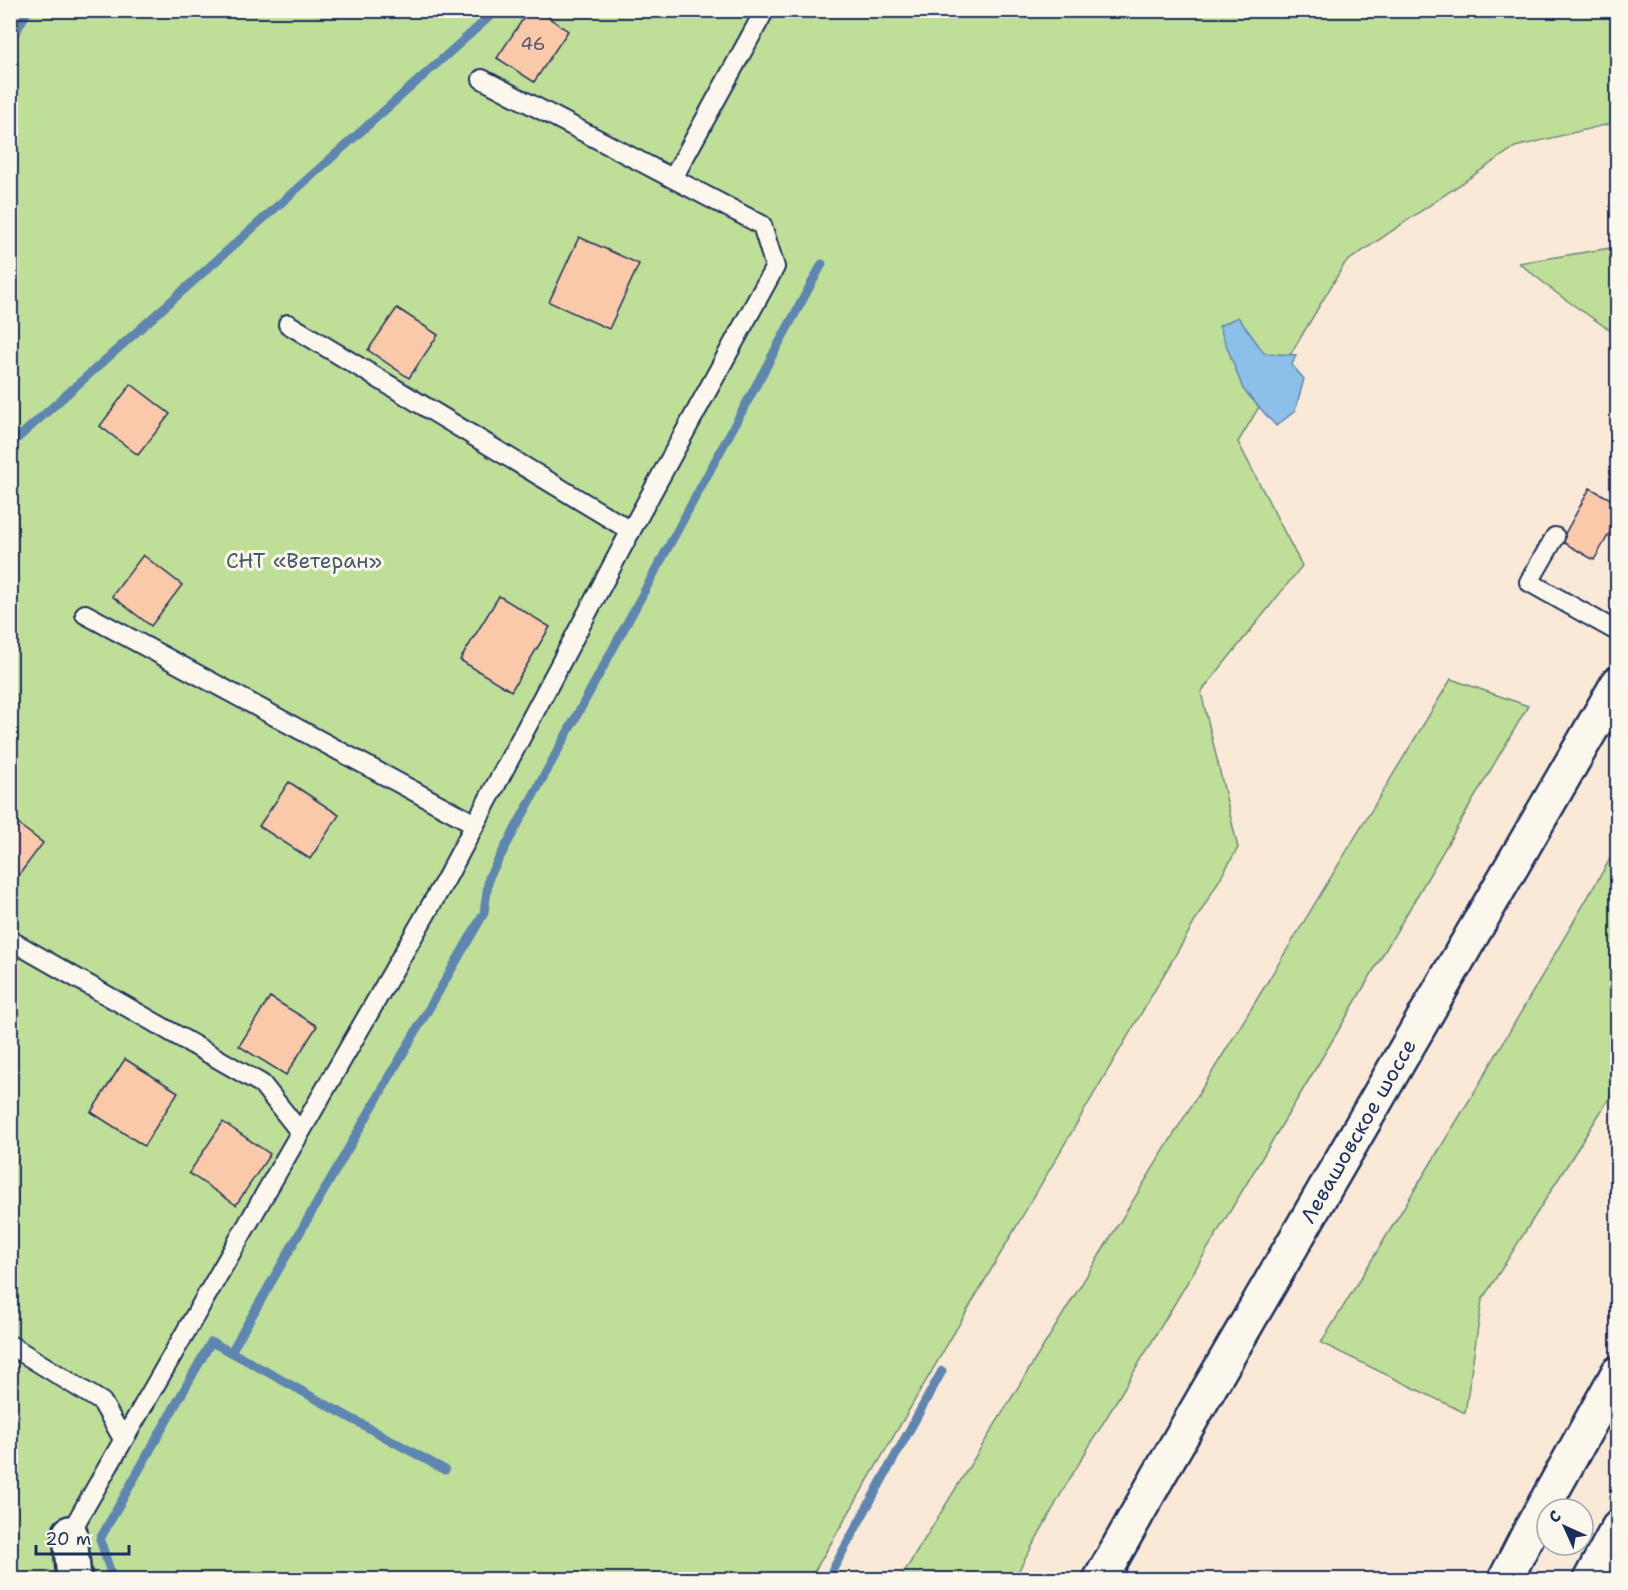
<svg xmlns="http://www.w3.org/2000/svg" width="1628" height="1590" font-family="'Shantell Sans',sans-serif">
<style>
.green{fill:#bfdf98;stroke:#6d877b;stroke-width:1.5}
.water{fill:#8cc0e9;stroke:#5f86b1;stroke-width:1.5}
.lines{fill:none;stroke-linecap:round;stroke-linejoin:round}
.stream{stroke:#5f86b1;stroke-width:9}
.building{fill:#fac9aa;stroke:#1b2f5e;stroke-width:1.5}
.lane-casing{stroke:#1b2f5e;stroke-width:22}
.street-casing{stroke:#1b2f5e;stroke-width:38}
.secondary-casing{stroke:#1b2f5e;stroke-width:38}
.highway-casing{stroke:#1b2f5e;stroke-width:38}
.lane{stroke:#fbf7ec;stroke-width:18}
.street{stroke:#fbf7ec;stroke-width:33}
.secondary{stroke:#fbf7ec;stroke-width:33}
.highway{stroke:#fbf7ec;stroke-width:33}
.labels{text-anchor:middle;dominant-baseline:central;stroke-width:6;stroke-linejoin:round;paint-order:stroke}
.number-label{font-size:18px;fill:#535671}
.park-label{font-size:21px;fill:#445b6c;stroke:#fbf7ec}
.street-label{font-size:21px;fill:#1b2f5e;stroke:#fbf7ec}
</style>
<rect width="100%" height="100%" fill="#fbe9d8"/>
<filter id="ink" filterUnits="userSpaceOnUse"><feTurbulence type="fractalNoise" baseFrequency=".0167" numOctaves="2"/><feDisplacementMap in="SourceGraphic" scale="12" xChannelSelector="R" yChannelSelector="G"/><feConvolveMatrix kernelMatrix="1 2 1 2 8 2 1 2 1" color-interpolation-filters="sRGB"/></filter>
<g filter="url(#ink)">
<!-- green -->
<g class="green">
<path d="M10,11H1617V122L1515,147L1345,263L1238,442L1302,566L1201,692L1238,848L810,1579H96L83,1544L63,1579H11Z"/>
<path d="M1617,247V335L1559,295L1519,263Z"/>
<path d="M1451,679L1528,706L1344,1021L1066,1485L1014,1579H900L1254,1004Z"/>
<path d="M1617,847V1086L1482,1300L1465,1413L1321,1343L1475,1091Z"/>
</g>
<!-- water -->
<path class="water" d="M1238,317L1264,353L1296,355L1292,365L1304,379L1295,411L1276,426L1243,389L1219,326Z"/>
<g class="lines">
<!-- stream -->
<g class="stream">
<path d="M10,42L28,10"/>
<path d="M10,445L497,10"/>
<path d="M231,1352L445,1470"/>
<path d="M113,1580L100,1539L211,1342L231,1352L484,913L489,877L822,264"/>
<path d="M827,1580L942,1371"/>
</g>
</g>
<!-- building -->
<g class="building">
<path d="M529,10H537L568,31L534,82L497,58Z"/>
<path d="M579,237L639,264L609,329L549,302Z"/>
<path d="M397,308L438,335L409,378L368,350Z"/>
<path d="M131,384L170,414L138,455L100,426Z"/>
<path d="M1590,488L1618,503V518L1594,560L1561,541Z"/>
<path d="M143,555L182,585L151,626L112,596Z"/>
<path d="M499,596L550,627L511,691L460,660Z"/>
<path d="M289,782L339,815L310,859L259,826Z"/>
<path d="M10,818L43,843L12,884L10,883Z"/>
<path d="M270,997L317,1026L286,1075L239,1046Z"/>
<path d="M125,1059L178,1092L144,1146L91,1112Z"/>
<path d="M223,1122L270,1154L236,1205L189,1173Z"/>
</g>
<g class="lines">
<defs>
<g id="lane">
<path d="M673,178L765,10"/>
<path d="M288,324L631,531"/>
<path d="M1555,537L1529,582L1618,632"/>
<path d="M85,614L475,824"/>
<path d="M10,940L262,1084L300,1132"/>
<path d="M10,1345L102,1402L123,1439"/>
<path d="M70,1533L446,879L628,536L775,267L762,225L482,79"/>
</g>
<path id="street" d="M70,1533L74,1580"/>
<g id="secondary">
<path id="s1" d="M1100,1580L1159,1475L1618,683"/>
</g>
<g id="highway">
<path d="M1505,1580L1532,1527L1618,1373"/>
<path d="M1590,1580L1618,1528"/>
</g>
</defs>
<!-- lane casing -->
<use href="#lane" class="lane-casing"/>
<!-- street casing -->
<use href="#street" class="street-casing"/>
<!-- secondary casing -->
<use href="#secondary" class="secondary-casing"/>
<!-- highway casing -->
<use href="#highway" class="highway-casing"/>
<!-- lane -->
<use href="#lane" class="lane"/>
<!-- street -->
<use href="#street" class="street"/>
<!-- secondary -->
<use href="#secondary" class="secondary"/>
<!-- highway -->
<use href="#highway" class="highway"/>
</g>
</g>
<g class="labels">
<!-- number labels -->
<g class="number-label">
<text x="533" y="44">46</text>
</g>
<!-- park labels -->
<g class="park-label">
<text x="304" y="561">СНТ «Ветеран»</text>
</g>
<!-- street labels -->
<g class="street-label">
<text stroke="none"><textPath href="#s1" startOffset="518">Левашовское шоссе</textPath></text>
</g>
</g>
<!-- margin -->
<rect width="1628" height="1590" fill="none" stroke="#fbf7ec" stroke-width="36"/>
<rect x="18" y="18" width="1592" height="1554" fill="none" stroke="#1b2f5e" stroke-width="2" filter="url(#ink)"/>
<!-- north arrow -->
<g transform="translate(1565 1527) rotate(315)"><circle r="28" fill="#fbf7ec" stroke="#a1a7b3" stroke-width="1.5"/>
<path d="M0-4.5L10 22L0 15L-10 22Z" fill="#1b2f5e"/>
<text y="-9" font-size="16" font-weight="bold" text-anchor="middle" fill="#1b2f5e">С</text>
</g>
<!-- scale -->
<path d="M36 1545v9h93v-9" fill="none" stroke="#1b2f5e" stroke-width="3"/>
<text x="45" y="1545" font-size="18" fill="#1b2f5e" stroke="#fbf7ec" stroke-width="4.5" paint-order="stroke">20 m</text>
</svg>
